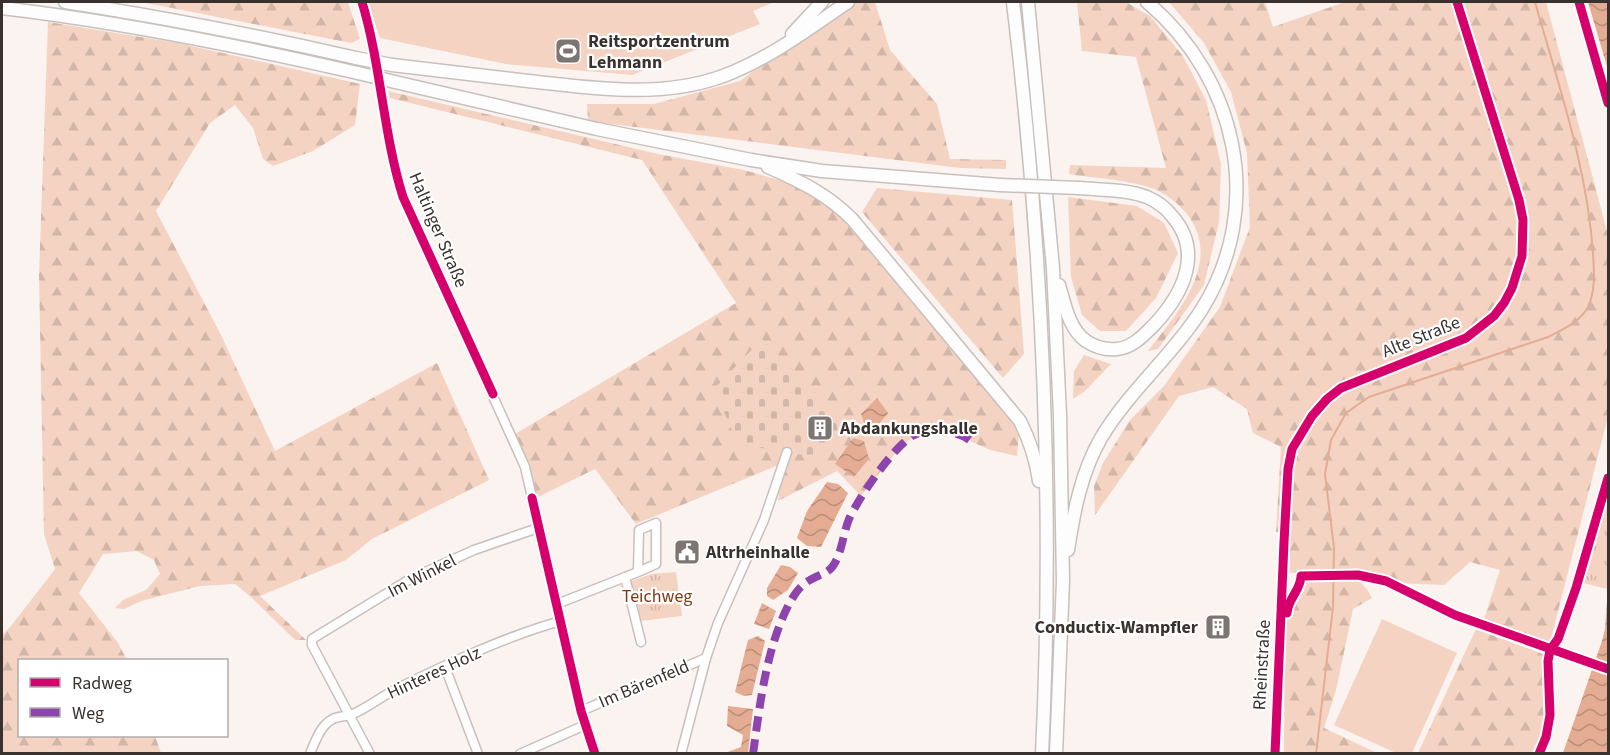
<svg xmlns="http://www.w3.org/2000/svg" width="1610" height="755" font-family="'Source Sans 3',sans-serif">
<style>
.grass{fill:#f4d3c3}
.forest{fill:url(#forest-firs)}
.cemetery{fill:url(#cemetery-stones)}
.park{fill:url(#park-tufts)}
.water{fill:url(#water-waves)}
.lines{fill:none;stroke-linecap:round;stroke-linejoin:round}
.stream{stroke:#e3ac93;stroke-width:2}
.minor-casing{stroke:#c7c0bd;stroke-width:11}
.highway-casing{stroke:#c7c0bd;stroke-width:15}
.minor{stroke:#fefdfd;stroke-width:8}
.highway{stroke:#fefdfd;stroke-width:12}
.highway-bridge-casing{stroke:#c7c0bd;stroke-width:15;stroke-linecap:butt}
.highway-bridge{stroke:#fefdfd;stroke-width:12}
.quiet{stroke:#8e44ad;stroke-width:8;stroke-dasharray:15 8;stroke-linecap:butt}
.cycleway-casing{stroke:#fff;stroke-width:13}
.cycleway{stroke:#d6006c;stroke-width:9}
.labels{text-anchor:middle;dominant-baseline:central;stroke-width:4.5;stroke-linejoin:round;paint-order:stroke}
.poi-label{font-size:18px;font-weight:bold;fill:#39312d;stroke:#fff;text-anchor:start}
.street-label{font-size:18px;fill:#39312d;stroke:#fff}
.park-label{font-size:18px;fill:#7f3a15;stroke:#fff}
</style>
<defs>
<pattern id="forest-firs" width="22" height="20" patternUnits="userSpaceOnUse" patternTransform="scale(1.5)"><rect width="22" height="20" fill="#f4d3c3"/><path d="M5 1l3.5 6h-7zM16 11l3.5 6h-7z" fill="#d2b6a8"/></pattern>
<pattern id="cemetery-stones" width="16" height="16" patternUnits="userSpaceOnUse" patternTransform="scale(1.5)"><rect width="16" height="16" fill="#f4d3c3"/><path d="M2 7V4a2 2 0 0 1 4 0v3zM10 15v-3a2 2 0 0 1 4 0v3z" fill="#d2b6a8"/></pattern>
<pattern id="park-tufts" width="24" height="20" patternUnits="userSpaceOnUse" patternTransform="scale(1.5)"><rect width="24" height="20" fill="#f4d3c3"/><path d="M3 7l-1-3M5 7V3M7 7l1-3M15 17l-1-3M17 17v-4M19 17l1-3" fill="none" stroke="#d2b6a8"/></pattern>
<pattern id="water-waves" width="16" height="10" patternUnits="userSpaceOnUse" patternTransform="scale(1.5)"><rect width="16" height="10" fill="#e3ac93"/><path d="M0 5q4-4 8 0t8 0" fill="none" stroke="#b98d78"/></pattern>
</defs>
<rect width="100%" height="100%" fill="#faf3f0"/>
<!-- grass -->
<g class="grass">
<path d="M368,2H774L753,11L760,24L632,75L506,64L380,38Z"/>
<path d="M1382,619L1457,653L1412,753H1396L1334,725Z"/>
</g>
<!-- forest -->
<g class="forest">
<path d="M141,2H348L360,39L351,43Z"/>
<path d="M855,2H875L890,50L937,104L950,159L1006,160V169L960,168L588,121L587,104H654L740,81L838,9Z"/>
<path d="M1077,2H1126L1150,16L1183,56L1206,100L1221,164L1219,222L1204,285L1158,349L1148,351C1177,313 1224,262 1187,214C1178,203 1164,192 1151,188C1129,180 1093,178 1069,174L1070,165L1166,168L1136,57L1082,51Z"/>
<path d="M1169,2H1265L1273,27L1345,2H1546L1608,235V417L1549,646L1483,622L1500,570L1470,562L1444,585L1397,583L1378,574L1352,570L1287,573L1290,533L1276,532L1281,447L1253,433L1247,409L1213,387L1179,396L1095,515L1094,486L1103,463L1130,420L1164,386L1220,307L1250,227L1247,153L1231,92L1204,43Z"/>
<path d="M48,22L178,43L360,84L355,125L313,151L273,166L263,159L253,128L235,105L210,123L156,211L221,335L275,451L437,363L489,480L372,539L346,560L260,596L306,640H295L251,597L235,584L200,586L141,601L124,609L115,608L123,600L146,590L160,574L154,560L137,551L103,554L79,593L118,643L127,660H20V736H155L161,753H2V635L11,626L55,569L44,534L39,275Z"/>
<path d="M388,91L658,154L744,170L786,182L821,199L850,224L1009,417L1019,432L1017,456L990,450L972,442L965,435L942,431L919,433L901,446L861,496L837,471L778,501L783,463L636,524L595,469L536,498L528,468L515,434L736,303L642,160L390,98Z"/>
<path d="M877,188L1012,200L1024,354L1003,378L862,212Z"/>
<path d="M1068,197L1137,206L1164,223L1178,253L1156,298L1126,331H1100L1082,315L1071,277Z"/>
<path d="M1084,355L1111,364L1085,391L1073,399L1074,371Z"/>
<path d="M1357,579L1367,589L1372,598L1353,609L1336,690L1324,728L1377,753L1284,754L1285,603C1287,593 1290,587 1299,581Z"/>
<path d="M1476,629L1543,654L1544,727L1532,753H1418Z"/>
</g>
<!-- cemetery -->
<path class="cemetery" d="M762,339L843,419L826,459L738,444L714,389Z"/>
<!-- park -->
<g class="park">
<path d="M1608,477V589L1578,582Z"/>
<path d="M676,572L682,616L640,621L629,582L651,574Z"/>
</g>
<!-- water -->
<g class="water">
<path d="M1588,2H1608V70Z"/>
<path d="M877,398L888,413L873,431L866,429L861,414Z"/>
<path d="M853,438L864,441L869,459L854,477L835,464Z"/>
<path d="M827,482L838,484L848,493L821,547L807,546L797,538L807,511Z"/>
<path d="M781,565L790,567L798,573L788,590L773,600L767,596V588Z"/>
<path d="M1608,586V753H1563L1602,641L1605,629Z"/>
<path d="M762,603L776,611L769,629L754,624Z"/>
<path d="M758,636L765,641L752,695L744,696L735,692L748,640Z"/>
<path d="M728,706L753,709L748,753H725L741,747L743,735L727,726Z"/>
</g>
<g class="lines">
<!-- stream -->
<path class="stream" d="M1316,754L1333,607L1334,548L1325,474L1331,440L1346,413L1369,397L1548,337C1563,329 1579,323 1588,307C1596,290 1594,270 1593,253C1587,166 1558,84 1535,2"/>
<defs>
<g id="minor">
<path d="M362,2C381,65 383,133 403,197L525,467L581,711L595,754"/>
<path d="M625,577L641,642"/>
<path d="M557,604L638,572L639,530L656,523V564L638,572"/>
<path d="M445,667L478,754"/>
<path d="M581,711L706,658"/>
<path d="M310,754C314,744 318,732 325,725C335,715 339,718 350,715C363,711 381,697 394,690C445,665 506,636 561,621"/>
<path d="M370,754L312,645V639L410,579L474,550L538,528"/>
<path d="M520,754L585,725"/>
<path d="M681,754L706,658L718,623L764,520L787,452"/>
<path d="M1275,754L1284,542L1288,469L1292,449L1312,416L1327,399L1341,388L1466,338L1494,316L1504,303L1512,288L1522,256L1523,220L1519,200L1457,2"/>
</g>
<g id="highway">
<path d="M65,2C163,17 259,36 356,58"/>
<path d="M1013,2C1043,251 1054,503 1042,754"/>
<path d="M1028,2L1053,268L1060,415L1063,581L1056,754"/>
<path d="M2,8C122,22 240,46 358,73"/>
<path d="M792,34L822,2"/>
<path d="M392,65C437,70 483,76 528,81C592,88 661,99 723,76C769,59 808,29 848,2"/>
<path d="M395,82L597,129L751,160L822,171L1000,185"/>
<path d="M768,167C800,181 827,194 852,219L1020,421C1030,441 1036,459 1039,481"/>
<path d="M1059,285C1065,305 1069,329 1086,341C1095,347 1107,350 1117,349C1132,348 1144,335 1154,325C1183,294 1204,252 1172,216C1166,208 1156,201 1147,197C1126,189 1101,190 1079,188"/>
<path d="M1068,550C1074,511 1081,473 1101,438C1129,391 1173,355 1202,309C1266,206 1237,78 1147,2"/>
</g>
</defs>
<!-- minor casing -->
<use href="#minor" class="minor-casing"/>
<!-- highway casing -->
<use href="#highway" class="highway-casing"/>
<!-- minor -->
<use href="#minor" class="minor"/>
<!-- highway -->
<use href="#highway" class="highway"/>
<defs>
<g id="highway-bridge">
<path d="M356,58L392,65"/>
<path d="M358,73L395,82"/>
<path d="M1000,185L1079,188"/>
</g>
</defs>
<!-- highway-bridge casing -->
<use href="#highway-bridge" class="highway-bridge-casing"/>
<!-- highway-bridge -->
<use href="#highway-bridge" class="highway-bridge"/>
<!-- quiet -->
<path class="quiet" d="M753,754C760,704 766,649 789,604C794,595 800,585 810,580C818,575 827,574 833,566C842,553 843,534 849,519C859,497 892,449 912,436C919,432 926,432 934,432C947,431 962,433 972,442"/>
<defs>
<g id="cycleway">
<path d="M362,2C381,65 383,133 403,197L493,394"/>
<path d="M1579,2L1608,103"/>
<path d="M532,498L581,711L595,754"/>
<path d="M1287,613C1288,598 1301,590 1301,576L1358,575L1386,581L1455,615L1608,669"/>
<path d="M1275,754L1284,542L1288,469L1292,449L1312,416L1327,399L1341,388L1466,338L1494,316L1504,303L1512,288L1522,256L1523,220L1519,200L1457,2"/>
<path d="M1539,754L1546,737L1550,715L1548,661L1550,650L1558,639L1576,588L1608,478"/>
</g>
</defs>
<!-- cycleway casing -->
<use href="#cycleway" class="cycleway-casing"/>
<!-- cycleway -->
<use href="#cycleway" class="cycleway"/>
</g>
<!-- icons -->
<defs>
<symbol id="stadium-square" viewBox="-11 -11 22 22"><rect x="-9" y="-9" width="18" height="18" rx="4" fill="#7d7571" stroke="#fff"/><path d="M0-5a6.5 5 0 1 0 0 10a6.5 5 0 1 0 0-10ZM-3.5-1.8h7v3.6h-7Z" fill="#fff"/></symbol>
<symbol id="building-square" viewBox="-11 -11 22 22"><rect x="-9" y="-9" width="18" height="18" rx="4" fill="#7d7571" stroke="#fff"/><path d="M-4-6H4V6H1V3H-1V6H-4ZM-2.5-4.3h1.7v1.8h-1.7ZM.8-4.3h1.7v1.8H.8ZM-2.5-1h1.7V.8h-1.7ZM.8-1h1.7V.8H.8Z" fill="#fff"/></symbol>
<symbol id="civic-square" viewBox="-11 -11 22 22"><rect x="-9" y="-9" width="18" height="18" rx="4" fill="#7d7571" stroke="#fff"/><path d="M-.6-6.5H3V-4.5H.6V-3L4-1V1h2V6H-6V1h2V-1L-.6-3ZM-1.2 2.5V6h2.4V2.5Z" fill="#fff"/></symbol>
</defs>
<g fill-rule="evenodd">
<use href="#stadium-square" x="553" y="36" width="30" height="30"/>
<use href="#building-square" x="805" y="413" width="30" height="30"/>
<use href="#civic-square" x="672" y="537" width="30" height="30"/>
<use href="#building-square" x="1203" y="612" width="30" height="30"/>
</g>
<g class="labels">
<!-- poi labels -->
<g class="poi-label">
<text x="588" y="41">Reitsportzentrum<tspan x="588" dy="21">Lehmann</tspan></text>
<text x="840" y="428">Abdankungshalle</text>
<text x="706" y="552">Altrheinhalle</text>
<text x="1198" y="627" text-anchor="end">Conductix-Wampfler</text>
</g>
<!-- street labels -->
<g class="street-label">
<text transform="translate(438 230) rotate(67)">Haltinger Straße</text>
<text transform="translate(1421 337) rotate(-22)">Alte Straße</text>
<text transform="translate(422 576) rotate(-27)">Im Winkel</text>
<text transform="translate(1262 665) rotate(-87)">Rheinstraße</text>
<text transform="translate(434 673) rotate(-25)">Hinteres Holz</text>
<text transform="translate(644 684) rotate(-23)">Im Bärenfeld</text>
</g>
<!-- park labels -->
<g class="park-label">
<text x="657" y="596">Teichweg</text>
</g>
</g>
<!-- border -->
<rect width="1610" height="755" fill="none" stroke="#39312d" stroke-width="6"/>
<!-- legend -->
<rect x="18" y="659" width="210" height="78" fill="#ffffff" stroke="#b0adab" stroke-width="1.5"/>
<rect x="30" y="678" width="30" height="9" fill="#d6006c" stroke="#b0adab" stroke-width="1.5"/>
<text x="72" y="689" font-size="18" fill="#39312d">Radweg</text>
<rect x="30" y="708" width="30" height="9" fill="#8e44ad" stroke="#b0adab" stroke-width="1.5"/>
<text x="72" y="719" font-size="18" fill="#39312d">Weg</text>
</svg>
